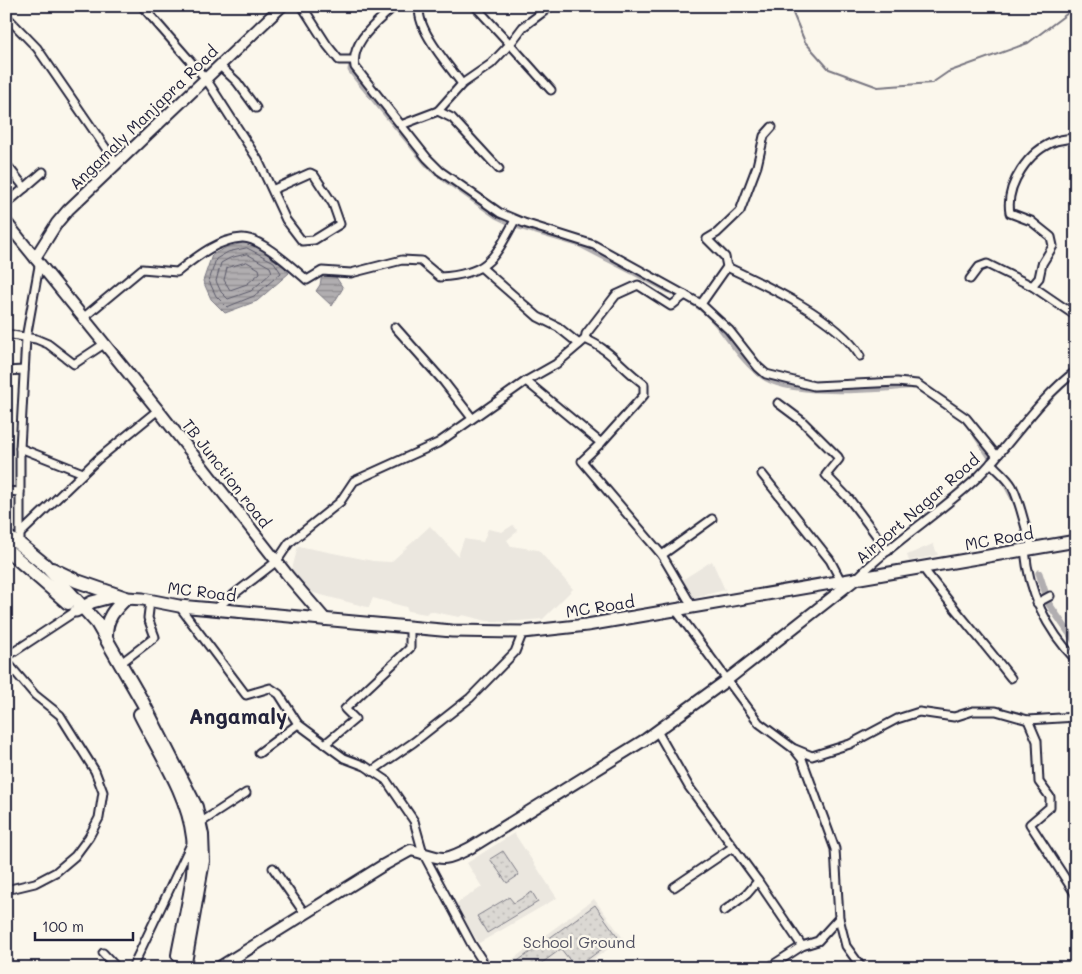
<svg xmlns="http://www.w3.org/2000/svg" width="1082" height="974" font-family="Mali,sans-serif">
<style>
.built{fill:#ebe7df}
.park{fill:url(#park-dots);stroke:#7e7d87}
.water{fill:url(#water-rules);stroke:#787681}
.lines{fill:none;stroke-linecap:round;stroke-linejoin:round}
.shore{stroke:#5b5a6a;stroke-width:1}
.stream{stroke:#787681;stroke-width:2}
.canal{stroke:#b1aeb0;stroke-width:7}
.street-casing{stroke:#22223b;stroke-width:11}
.secondary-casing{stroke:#22223b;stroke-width:14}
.primary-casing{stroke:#22223b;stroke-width:15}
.highway-casing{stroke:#22223b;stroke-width:16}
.street{stroke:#fbf7ec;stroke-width:7}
.secondary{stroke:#fbf7ec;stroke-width:10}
.primary{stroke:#fbf7ec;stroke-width:11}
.highway{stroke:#fbf7ec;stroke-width:12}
.labels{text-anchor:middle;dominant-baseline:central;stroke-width:4.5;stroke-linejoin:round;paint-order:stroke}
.street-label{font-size:16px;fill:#22223b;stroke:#fbf7ec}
.park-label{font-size:16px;fill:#505061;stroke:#fbf7ec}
.district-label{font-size:21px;font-weight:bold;fill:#22223b;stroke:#fbf7ec}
</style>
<defs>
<pattern id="park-dots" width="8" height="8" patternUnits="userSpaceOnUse" patternTransform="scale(1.25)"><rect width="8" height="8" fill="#dbd8d3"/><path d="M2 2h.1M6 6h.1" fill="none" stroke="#bcb9b6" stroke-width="1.8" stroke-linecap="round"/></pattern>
<pattern id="water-rules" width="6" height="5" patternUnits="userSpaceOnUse" patternTransform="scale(1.25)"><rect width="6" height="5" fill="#b1aeb0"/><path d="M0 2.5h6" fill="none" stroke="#908d90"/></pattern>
</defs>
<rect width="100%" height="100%" fill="#fbf7ec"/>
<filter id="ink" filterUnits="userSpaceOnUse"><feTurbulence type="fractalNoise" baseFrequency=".02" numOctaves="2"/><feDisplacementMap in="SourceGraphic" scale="10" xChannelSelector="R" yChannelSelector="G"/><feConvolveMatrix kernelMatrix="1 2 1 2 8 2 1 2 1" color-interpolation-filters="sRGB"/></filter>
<g filter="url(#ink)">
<!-- built -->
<g class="built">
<path d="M513,525L518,531L507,540L511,546L538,550L573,589L543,619L506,622L487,621L463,615L459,617L429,611L426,614L408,611L406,607L373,598L369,607H367L302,590L291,573L298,546L373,561L391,562L430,526L458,556L464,539L483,542L488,529L502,532Z"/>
<path d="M933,544L938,555L909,561L907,555Z"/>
<path d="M712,561L725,590L692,598L682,580Z"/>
<path d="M514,833L557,898L479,943L454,905L482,887L467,863Z"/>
<path d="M594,899L623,938L582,968H501Z"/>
</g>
<!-- park -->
<g class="park">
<path d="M503,851L519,875L507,883L490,859Z"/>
<path d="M532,892L538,902L487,933L477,916L509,897L514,903Z"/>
<path d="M595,905L618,937L576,968L561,949L535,968H508Z"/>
</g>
<!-- water -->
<g class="water">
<path d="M247,242C265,247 278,258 289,273L257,301L225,313L211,299L203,281L212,255L227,247Z"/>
<path d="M322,274H334L343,288L332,306L316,291L320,285Z"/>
</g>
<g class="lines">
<!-- shore -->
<g class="shore">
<path d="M247,248L274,262L281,273L254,296L227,307L216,296L209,281L216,259L228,252Z"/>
<path d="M247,254L270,267L272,272L251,291L228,299L221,292L216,281L221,263L230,258Z"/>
<path d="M247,262L259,269L260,273L247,284L230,290L224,280L227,268Z"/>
</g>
<!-- stream -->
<path class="stream" d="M790,6L805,42L829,69L878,87L932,83L948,72L1028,43L1076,7"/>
<!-- canal -->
<g class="canal">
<path d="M353,56L351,70L357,78L427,163L437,173L496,215L519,226L580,244L675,293"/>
<path d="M691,301C722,318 734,355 762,375C787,394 855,390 886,388C895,388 904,385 913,386"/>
<path d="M977,436L996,465"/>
<path d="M1002,476L1016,502"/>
<path d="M1039,573L1049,604L1076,643"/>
</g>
<defs>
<g id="street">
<path d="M142,6L206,79L258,160L286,220L302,241L314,240L340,224L333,204L314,175L310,173L272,190"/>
<path d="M302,6L327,45L339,60H354"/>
<path d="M394,6C378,22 350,41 355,67L427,158L440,171L500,213L524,223L594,245L701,304L729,330L758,367L766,374L814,386L897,382L917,384L966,418L996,455"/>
<path d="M420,6C414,27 450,67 462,84"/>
<path d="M6,16L37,48L116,163"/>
<path d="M220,66L237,82L256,108"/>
<path d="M551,90L510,44L523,27L551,6"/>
<path d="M438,111L452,118L499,169"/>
<path d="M401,125L438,111L462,84L491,64L510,44L475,6"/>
<path d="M6,164L25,188"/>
<path d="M6,204L43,172"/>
<path d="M727,267C766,285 838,319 860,356"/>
<path d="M482,268L538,317L558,327L579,344"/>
<path d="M970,279L979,267L987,264L1032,286L1039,278L1042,264L1053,246L1051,237L1031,221L1010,213C1005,185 1029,150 1056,141C1063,139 1069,139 1076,137"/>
<path d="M1032,286L1076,316"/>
<path d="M701,304L727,267L725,257L707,239L717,233L740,211L757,166L764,136L772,127"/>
<path d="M83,318L142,269L177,272C195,258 218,239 242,238C260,237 293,268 307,280L322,271L351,273L402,260L421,261L440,277C488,274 494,259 515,220"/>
<path d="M395,327L444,382L472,418"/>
<path d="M6,334L36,339L48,344L74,364L104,344"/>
<path d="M6,371L24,370"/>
<path d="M526,381L556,364L583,341"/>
<path d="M778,403L802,421L838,457L839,459L826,475L850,500L888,551"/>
<path d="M601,443L582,461L662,555L692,606"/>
<path d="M20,448L83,473"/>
<path d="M991,463C998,471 1006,476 1012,486C1022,506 1024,528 1033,549"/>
<path d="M762,474L830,560L841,581"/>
<path d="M6,491L20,492"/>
<path d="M21,533L98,459L158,410"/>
<path d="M20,545V448L26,338L39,266"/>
<path d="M1025,550C1029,593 1046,629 1076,660"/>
<path d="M662,555L712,519"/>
<path d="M923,568C951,606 982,640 1011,678"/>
<path d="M858,577C895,540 940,513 978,477C1012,443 1037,400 1076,371"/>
<path d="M1037,603L1050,596"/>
<path d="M179,606L246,695L270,688L279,694L298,724L344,758L365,766L386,780L414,821L423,853L472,945L487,968"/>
<path d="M215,609L277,561L289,543L340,502L354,481L438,443L526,381L601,443L644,395V384C623,369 610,349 585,339L586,334L616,295L638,285L671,306L685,295"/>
<path d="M675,609L759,723L794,749L802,759L835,849L839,918L818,941L802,946L768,968"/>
<path d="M6,657L76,611"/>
<path d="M6,661L35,695L60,715L95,771L103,792L99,818L89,837L75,856L56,872L35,883L6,890"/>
<path d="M121,663L155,637L148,618L150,601"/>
<path d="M1028,720L1037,741L1039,782L1050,797V807L1030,824L1076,895"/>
<path d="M657,731L689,787L758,881L747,894L724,911"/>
<path d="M325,744L355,719L345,709L410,648V627"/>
<path d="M795,749L812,756L850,744L897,719L919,712L954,717L973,711H996L1028,720L1076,717"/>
<path d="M259,753L298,724"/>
<path d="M372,771L414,742L470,698L515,652L523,632"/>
<path d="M200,823L246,793"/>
<path d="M273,868L305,914"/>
<path d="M758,881L802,946"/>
<path d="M674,887L733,847"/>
<path d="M839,918L846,946L862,968"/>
<path d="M103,953L117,968"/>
<path d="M132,968L191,844"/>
</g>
<g id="secondary">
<path d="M6,222L158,410L289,577L326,620"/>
<path d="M35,258L57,223L68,210L282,6"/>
<path d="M218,968L382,866L411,850C443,858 439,864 470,848L646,739L727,680L857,578"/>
</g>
<path id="primary" d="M76,611L92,602L111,597L143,599L179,606L452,631L523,632L587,625L1076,541"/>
<g id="highway">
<path d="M6,537L18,543L45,565L97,623L143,703L196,807L202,835L203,861L184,968"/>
<path d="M6,549L68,603"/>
<path d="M52,569L77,581L126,598C114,610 106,618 106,636"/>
<path d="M140,714C159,752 188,794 193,837C198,873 184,920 178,955"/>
</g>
</defs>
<!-- street casing -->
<use href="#street" class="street-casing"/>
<!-- secondary casing -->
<use href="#secondary" class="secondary-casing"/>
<!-- primary casing -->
<use href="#primary" class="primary-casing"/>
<!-- highway casing -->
<use href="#highway" class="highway-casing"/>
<!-- street -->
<use href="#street" class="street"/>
<!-- secondary -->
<use href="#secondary" class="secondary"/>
<!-- primary -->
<use href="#primary" class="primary"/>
<!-- highway -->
<use href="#highway" class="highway"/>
</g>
</g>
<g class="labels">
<!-- street labels -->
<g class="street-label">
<text transform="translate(143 117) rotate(-44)">Angamaly Manjapra Road</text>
<text transform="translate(227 473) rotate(52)">TB Junction road</text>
<text transform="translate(917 508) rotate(-41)">Airport Nagar Road</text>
<text transform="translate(999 538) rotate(-10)">MC Road</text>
<text transform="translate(202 591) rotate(7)">MC Road</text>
<text transform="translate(600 606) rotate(-9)">MC Road</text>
</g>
<!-- park labels -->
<g class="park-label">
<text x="579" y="941">School Ground</text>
</g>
<!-- district labels -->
<g class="district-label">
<text x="238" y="715">Angamaly</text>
</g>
</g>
<!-- margin -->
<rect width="1082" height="974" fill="none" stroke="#fbf7ec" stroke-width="25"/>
<rect x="12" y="12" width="1057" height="949" fill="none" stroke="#22223b" stroke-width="2" filter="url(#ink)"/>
<!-- scale -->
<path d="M35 932v8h98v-8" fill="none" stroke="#22223b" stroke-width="2.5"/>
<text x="42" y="932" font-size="15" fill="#22223b" stroke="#fbf7ec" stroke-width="4" paint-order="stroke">100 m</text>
</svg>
